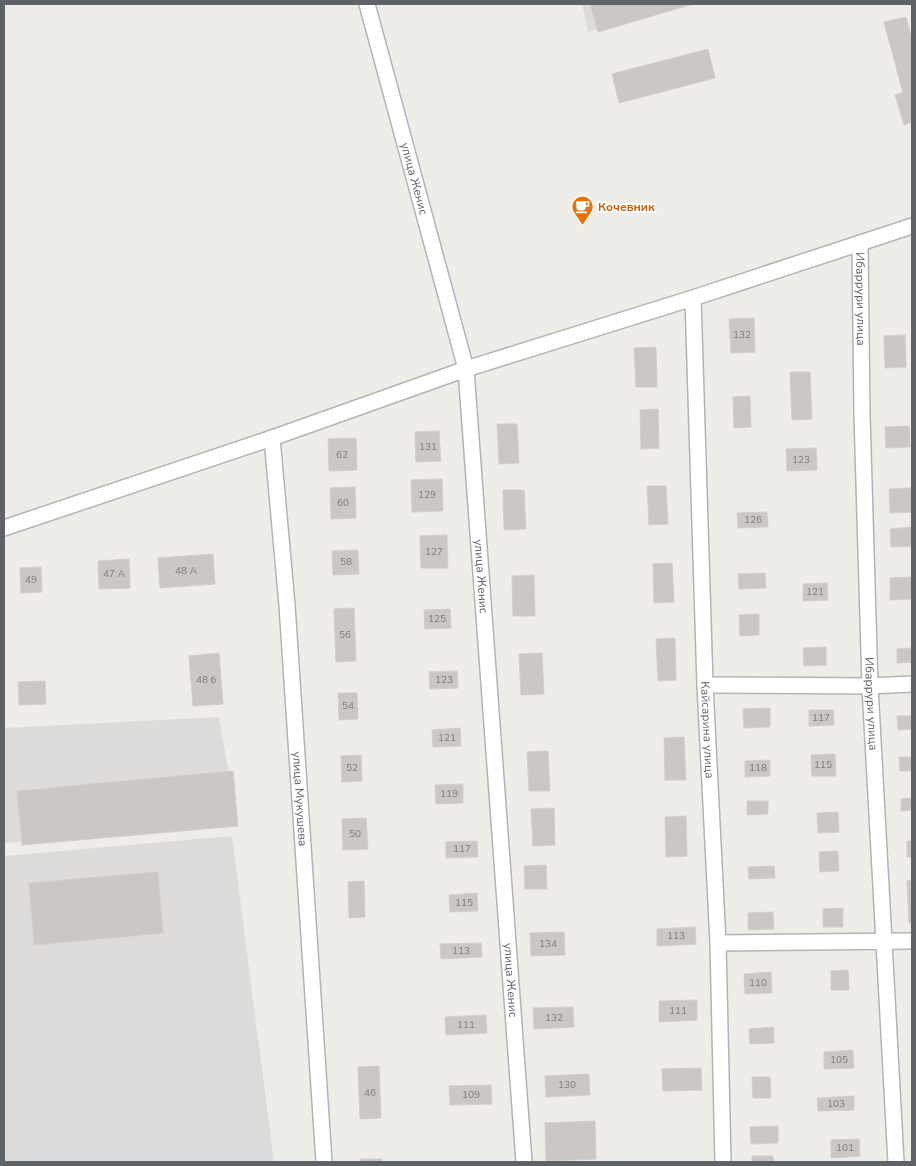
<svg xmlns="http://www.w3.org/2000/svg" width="916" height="1166" font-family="'Nunito Sans',sans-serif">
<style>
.industrial{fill:#dedcda}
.building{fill:#cbc8c4;stroke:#d3cec7}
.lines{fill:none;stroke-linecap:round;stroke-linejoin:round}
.minor-casing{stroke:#b2b4b8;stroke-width:18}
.minor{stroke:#fff;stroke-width:15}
.labels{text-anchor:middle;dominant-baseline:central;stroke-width:4;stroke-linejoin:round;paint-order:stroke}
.number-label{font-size:10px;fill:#7a7c7e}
.street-label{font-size:12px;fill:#5f6266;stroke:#fff}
.food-label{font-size:12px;font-weight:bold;fill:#c56008;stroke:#fff;text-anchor:start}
</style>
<rect width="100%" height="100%" fill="#efede8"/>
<!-- industrial -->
<g class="industrial">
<path d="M582,4H681L588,32Z"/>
<path d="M219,717L238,826L4,843V728Z"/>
<path d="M232,836L274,1162H4V856Z"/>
</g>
<!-- building -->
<g class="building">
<path d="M590,4H693L598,32Z"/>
<path d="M906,17L912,40V90L903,93L884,22Z"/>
<path d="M708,49L715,78L619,103L612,74Z"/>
<path d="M912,90V122L904,125L895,95Z"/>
<path d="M754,318L755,352L731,353L729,319Z"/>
<path d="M905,335L906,367L885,368L884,336Z"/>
<path d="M656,347L657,387H636L634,348Z"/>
<path d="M790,372H810L812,419L792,420Z"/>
<path d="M750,396L751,427L734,428L733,397Z"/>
<path d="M658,409L659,448L641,449L640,410Z"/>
<path d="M497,424H517L519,463L499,464Z"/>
<path d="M909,426L910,447L886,448L885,427Z"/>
<path d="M439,431L441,461L416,462L415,432Z"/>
<path d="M356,438L357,470L329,471L328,439Z"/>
<path d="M816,448L817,470L787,471L786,449Z"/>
<path d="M442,479L443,511L412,512L411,480Z"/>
<path d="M647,486H666L668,524L649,525Z"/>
<path d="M355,487L356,518L331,519L330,488Z"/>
<path d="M911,488L912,512L890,513L889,489Z"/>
<path d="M503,490H524L526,529L504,530Z"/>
<path d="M767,512L768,527L738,528L737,513Z"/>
<path d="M912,527V546L891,547L890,529Z"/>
<path d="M447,535L448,568H421L420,536Z"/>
<path d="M358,550L359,574L333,575L332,551Z"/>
<path d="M213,554L215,584L160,588L158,558Z"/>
<path d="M129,559L130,588L99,589L98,561Z"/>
<path d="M672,563L674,602L654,603L653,564Z"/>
<path d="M41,567L42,592L21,593L20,568Z"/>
<path d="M765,573L766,588L739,589L738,574Z"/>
<path d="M534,575L535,616H513L512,576Z"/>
<path d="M912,577V599L890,600V578Z"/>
<path d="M827,583L828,600L803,601V584Z"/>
<path d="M354,608L356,661L336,662L334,609Z"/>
<path d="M450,609L451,628L425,629L424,610Z"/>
<path d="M759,614V635L740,636L739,615Z"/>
<path d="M675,638L676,680L658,681L656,639Z"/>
<path d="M826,647V665L804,666L803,648Z"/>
<path d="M912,648V662L897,663V649Z"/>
<path d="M219,653L223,704L193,706L189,656Z"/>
<path d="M542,653L544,694L521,695L519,654Z"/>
<path d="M457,671L458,688L430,689L429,672Z"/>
<path d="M45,681L46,704L19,705L18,682Z"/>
<path d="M338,693H357L358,719L339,720Z"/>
<path d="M770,708V727L744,728L743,709Z"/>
<path d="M809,710H833L834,725L809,726Z"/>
<path d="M897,716H912V729L898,730Z"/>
<path d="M460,728L461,746L433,747L432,730Z"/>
<path d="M684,737L686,780H665L664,738Z"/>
<path d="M548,751L550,791H529L527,752Z"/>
<path d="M835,754L836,776H812L811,755Z"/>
<path d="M361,755L362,781L342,782L341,756Z"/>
<path d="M899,757H912V771H900Z"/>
<path d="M770,760V776L745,777V761Z"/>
<path d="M233,771L238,826L22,845L17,791Z"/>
<path d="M463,784V803L436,804L435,785Z"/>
<path d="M912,798V810L901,811V799Z"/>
<path d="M747,801H768V814L747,815Z"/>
<path d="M554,808L555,845L533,846L531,809Z"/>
<path d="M838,812L839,832L818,833L817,813Z"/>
<path d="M686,816L687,856L666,857L665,817Z"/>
<path d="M366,818L368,849L343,850L342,819Z"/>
<path d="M477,841L478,857L446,858V842Z"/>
<rect x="907" y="841" width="5" height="16"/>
<path d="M838,851L839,871L820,872L819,852Z"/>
<path d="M546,865L547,889H525L524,866Z"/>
<path d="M774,866L775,878L749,879L748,867Z"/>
<path d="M158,872L163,933L34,945L29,883Z"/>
<path d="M912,880V923H909L907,881Z"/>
<path d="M364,881L365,917L349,918L348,882Z"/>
<path d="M477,893L478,911L450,912L449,895Z"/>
<path d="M843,908V927H823V909Z"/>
<path d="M773,912L774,929L748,930V913Z"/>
<path d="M695,927L696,944L657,946V929Z"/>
<path d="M564,932L565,955L531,956L530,933Z"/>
<path d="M481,943L482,957L441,959L440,944Z"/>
<path d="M848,970L849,990H831V971Z"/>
<path d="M771,972L772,993L745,994L744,974Z"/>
<path d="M697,1000V1020L659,1022V1001Z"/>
<path d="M573,1007L574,1027L534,1029L533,1008Z"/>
<path d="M486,1015L487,1033L446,1035L445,1017Z"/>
<path d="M774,1027V1043L750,1044L749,1029Z"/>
<path d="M853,1050L854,1068L824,1069V1052Z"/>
<path d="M379,1066L381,1118L360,1119L358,1067Z"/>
<path d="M701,1068L702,1090L663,1091L662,1069Z"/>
<path d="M589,1074L590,1095L546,1097L545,1076Z"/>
<path d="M752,1077H770L771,1098H753Z"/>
<path d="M491,1085L492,1104L450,1105L449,1086Z"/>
<path d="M854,1096V1110L818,1111L817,1098Z"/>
<path d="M595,1121L596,1159L546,1161L545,1123Z"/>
<path d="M778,1126V1143L751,1144L750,1127Z"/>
<path d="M859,1139L860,1156L831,1158V1140Z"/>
<path d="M752,1156H773L774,1162H752Z"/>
<rect x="361" y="1159" width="21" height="3"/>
</g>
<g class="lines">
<defs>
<g id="minor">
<path id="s1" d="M367,4L466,369L524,1162"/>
<path id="s2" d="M860,244L862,415L870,686L896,1162"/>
<path id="s3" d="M693,298L705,685L718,943L723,1162"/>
<path id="s4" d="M272,438L287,605L324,1162"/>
<path d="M4,528L272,438L466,369L693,298L912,226"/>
<path d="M705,685L870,686L912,684"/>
<path d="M718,943L912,941"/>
</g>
</defs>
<!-- minor casing -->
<use href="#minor" class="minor-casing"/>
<!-- minor -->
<use href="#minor" class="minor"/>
</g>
<!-- icons -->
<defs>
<symbol id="cafe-pin" viewBox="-11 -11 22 30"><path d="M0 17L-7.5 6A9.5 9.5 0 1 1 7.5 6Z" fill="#e8710a" stroke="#fff"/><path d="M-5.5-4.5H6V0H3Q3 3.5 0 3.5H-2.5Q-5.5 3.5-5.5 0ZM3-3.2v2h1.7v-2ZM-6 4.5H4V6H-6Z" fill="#fff"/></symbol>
</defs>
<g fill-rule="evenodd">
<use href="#cafe-pin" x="570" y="194" width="25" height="34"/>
</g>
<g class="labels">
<!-- number labels -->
<g class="number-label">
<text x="742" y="335">132</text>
<text x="428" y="447">131</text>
<text x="342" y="455">62</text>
<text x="801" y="460">123</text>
<text x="427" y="495">129</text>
<text x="343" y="503">60</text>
<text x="753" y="520">126</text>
<text x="434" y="552">127</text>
<text x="346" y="562">58</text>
<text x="186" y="571">48 А</text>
<text x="114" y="574">47 А</text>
<text x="31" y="580">49</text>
<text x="815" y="592">121</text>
<text x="437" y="619">125</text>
<text x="345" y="635">56</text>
<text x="206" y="680">48 б</text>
<text x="444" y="680">123</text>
<text x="348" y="706">54</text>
<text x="821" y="718">117</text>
<text x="447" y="738">121</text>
<text x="823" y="765">115</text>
<text x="352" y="768">52</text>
<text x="758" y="768">118</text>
<text x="449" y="794">119</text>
<text x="355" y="834">50</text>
<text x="462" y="849">117</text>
<text x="464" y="903">115</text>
<text x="676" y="936">113</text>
<text x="548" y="944">134</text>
<text x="461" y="951">113</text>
<text x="758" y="983">110</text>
<text x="678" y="1011">111</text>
<text x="554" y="1018">132</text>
<text x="466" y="1025">111</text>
<text x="839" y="1060">105</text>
<text x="567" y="1085">130</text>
<text x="370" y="1093">46</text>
<text x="471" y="1095">109</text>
<text x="836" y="1104">103</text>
<text x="845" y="1148">101</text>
</g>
<!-- street labels -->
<g class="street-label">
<text stroke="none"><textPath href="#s1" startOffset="181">улица Женис</textPath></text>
<text stroke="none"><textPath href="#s2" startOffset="55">Ибаррури улица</textPath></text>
<text stroke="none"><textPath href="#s1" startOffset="586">улица Женис</textPath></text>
<text stroke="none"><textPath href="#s2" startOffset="460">Ибаррури улица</textPath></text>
<text stroke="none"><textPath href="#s3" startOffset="432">Кайсарина улица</textPath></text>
<text stroke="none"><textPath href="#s4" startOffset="362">улица Мукушева</textPath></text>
<text stroke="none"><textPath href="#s1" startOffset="991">улица Женис</textPath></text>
</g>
<!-- food labels -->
<g class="food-label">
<text x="598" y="207">Кочевник</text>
</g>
</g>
<!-- border -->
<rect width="916" height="1166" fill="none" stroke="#5f6266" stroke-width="10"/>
</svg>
